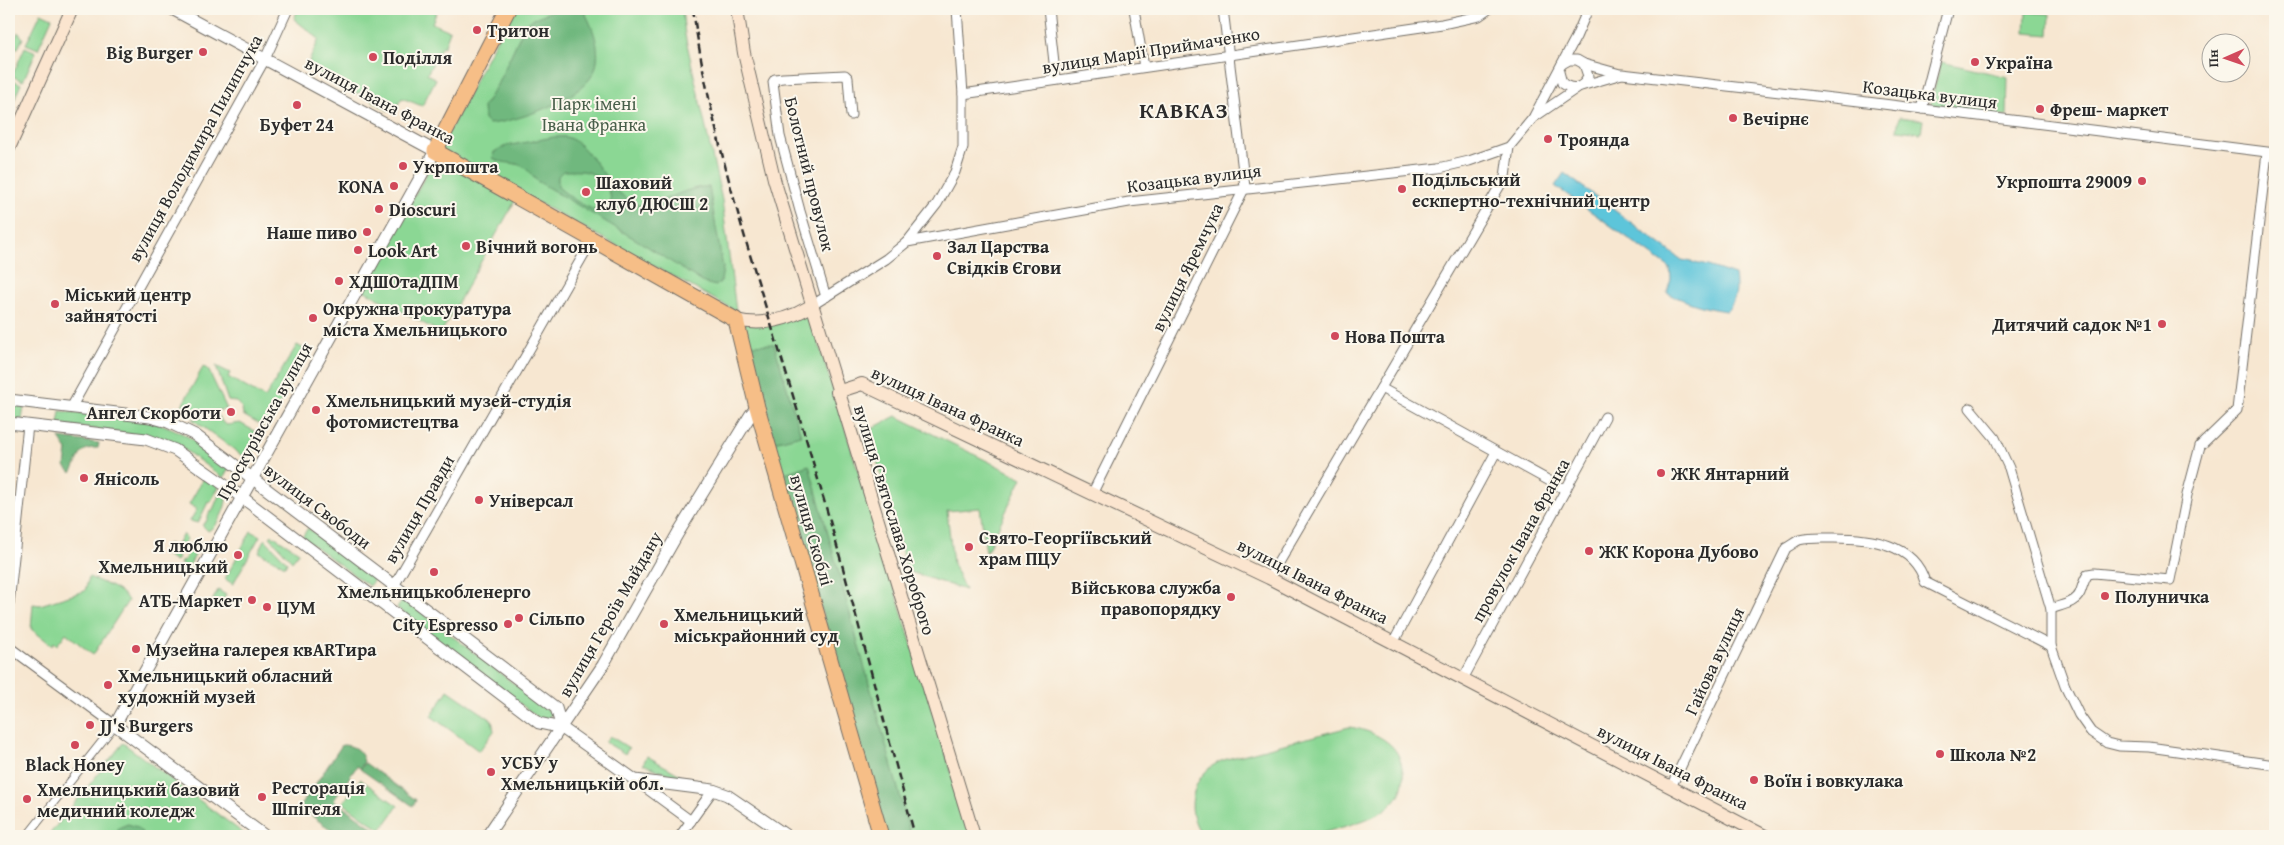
<svg xmlns="http://www.w3.org/2000/svg" width="2284" height="845" font-family="'Gentium Book Plus',serif">
<style>
.green{fill:#8bd794;stroke:#5b8160}
.forest{fill:#70b87e;stroke:#4e7254;fill-rule:evenodd}
.water{fill:#5dc5da;stroke:#447882}
.lines{fill:none;stroke-linecap:round;stroke-linejoin:round}
.pedestrian-casing{stroke:#726d65;stroke-width:9}
.minor-casing{stroke:#726d65;stroke-width:11}
.tertiary-casing{stroke:#726d65;stroke-width:13}
.secondary-casing{stroke:#726d65;stroke-width:14}
.primary-casing{stroke:#726d65;stroke-width:17}
.pedestrian{stroke:#fff;stroke-width:7}
.minor{stroke:#fff;stroke-width:9}
.tertiary{stroke:#fff;stroke-width:11}
.secondary{stroke:#fbe5cf;stroke-width:12}
.primary{stroke:#f6be87;stroke-width:15}
.rail{stroke:#2b2b2b;stroke-width:2.5;stroke-dasharray:8 4;stroke-linecap:butt}
.poi-dot{fill:#d1495b;stroke:#fbf7ec;stroke-width:2}
.labels{text-anchor:middle;dominant-baseline:central;stroke-width:4;stroke-linejoin:round;paint-order:stroke}
.poi-label{font-size:18px;font-weight:bold;fill:#2b2b2b;stroke:#fbf7ec;text-anchor:start}
.street-label{font-size:18px;fill:#2b2b2b;stroke:#fbf7ec}
.park-label{font-size:18px;fill:#485f4a;stroke:#fbf7ec}
.district-label{font-size:22px;font-weight:bold;letter-spacing:1px;fill:#2b2b2b;stroke:#fbf7ec}
</style>
<rect width="100%" height="100%" fill="#fbf7ec"/>
<filter id="ink" filterUnits="userSpaceOnUse"><feTurbulence type="fractalNoise" baseFrequency=".02" numOctaves="2"/><feDisplacementMap in="SourceGraphic" scale="10" xChannelSelector="R" yChannelSelector="G"/><feConvolveMatrix kernelMatrix="1 2 1 2 8 2 1 2 1" color-interpolation-filters="sRGB"/></filter>
<filter id="wash" filterUnits="userSpaceOnUse"><feTurbulence type="fractalNoise" baseFrequency=".0096" numOctaves="4" result="noise"/><feDisplacementMap in="SourceGraphic" scale="20" xChannelSelector="R" yChannelSelector="G"/><feGaussianBlur stdDeviation="1.12" result="paint"/><feColorMatrix in="noise" values="0 0 0 0 0 0 0 0 0 0 0 0 0 0 0 0 0 1.4 0 .05"/><feComposite in="paint" operator="in"/></filter>
<g filter="url(#wash)">
<rect width="100%" height="100%" fill="#f7e7d1"/>
<!-- green -->
<g class="green">
<path d="M298,9H438L432,23L450,31L444,47L442,46L427,74L436,79L422,106L402,98L397,106L393,104L389,111L359,92L358,94L346,88V85L344,86L306,68L319,39L294,19Z"/>
<path d="M512,9H682L685,35L722,200L736,311L440,149Z"/>
<path d="M2026,12L2050,14L2049,35L2025,33Z"/>
<path d="M41,13L52,18L38,49L26,44Z"/>
<path d="M18,32L23,38L18,48H10Z"/>
<path d="M25,47L36,52L23,81L12,76Z"/>
<path d="M1941,62L2008,77L2007,116L1930,106Z"/>
<path d="M10,79L21,84L9,112V83Z"/>
<path d="M1899,117L1923,120L1921,133L1897,130Z"/>
<path d="M436,156L515,201L441,333L363,290Z"/>
<path d="M809,312L971,836H886L774,442L744,322Z"/>
<path d="M297,345L308,351L268,425L262,426L243,415L242,408L236,402L228,401L216,366L230,373L228,377L265,398Z"/>
<path d="M203,367L208,369L227,409L187,415L179,411Z"/>
<path d="M9,405L24,407L22,420L9,418Z"/>
<path d="M60,411C93,415 134,415 166,426C190,435 210,452 230,467L223,478L185,450L163,439L58,424Z"/>
<path d="M219,416L222,422L227,425L240,423L258,433C260,442 255,452 247,457L240,454L192,419Z"/>
<path d="M896,416L1022,478L986,553L980,508L947,511L953,564L965,590L907,571L869,430Z"/>
<path d="M204,478L219,487L210,503L208,502L198,523L190,521L197,509L189,504Z"/>
<path d="M221,490L226,493C228,505 219,525 208,531L202,525L206,522L210,511L212,512Z"/>
<path d="M308,528L375,578L369,586L302,537Z"/>
<path d="M251,531L260,536L233,584L225,579Z"/>
<path d="M183,534L187,539L181,547L183,548L180,553H178L176,556L178,558L176,561L162,553L168,543L176,547Z"/>
<path d="M272,535L299,552L292,561L270,537Z"/>
<path d="M265,539L287,562L285,566L259,552Z"/>
<path d="M198,542L201,544L188,568L180,564L182,560L184,561L192,543Z"/>
<path d="M89,577C100,582 123,589 128,601L93,655L66,633L57,645L54,642L52,645L31,629L33,604L40,605L85,591Z"/>
<path d="M218,590L226,595L217,610L210,605Z"/>
<path d="M404,599L552,713L545,723L397,608Z"/>
<path d="M448,690L492,720L494,731L479,751L431,716Z"/>
<path d="M1349,727C1366,729 1392,739 1399,757C1417,804 1375,818 1339,828C1328,831 1317,836 1306,836C1272,838 1237,836 1203,836C1181,809 1194,768 1227,759Z"/>
<path d="M610,736L629,748L625,754L605,742Z"/>
<path d="M123,743L247,836H48Z"/>
<path d="M647,756L682,776L680,779L643,764Z"/>
<path d="M360,779L398,806L381,830L343,803Z"/>
</g>
<!-- forest -->
<g class="forest">
<path d="M558,9H583C593,27 603,51 594,72C582,99 516,122 489,124L484,119L483,107L497,85L525,25L534,18Z"/>
<path d="M554,137C559,137 565,136 569,138C593,148 607,189 633,203C650,213 684,185 709,187L723,268L721,281L716,286L704,283L645,245L537,181C532,176 528,169 522,166C511,161 504,165 493,158L494,152L506,146ZM563,171C571,171 580,170 588,172C604,178 620,199 604,212C586,209 572,199 558,187V176Z"/>
<path d="M774,344L801,435L774,442L749,345Z"/>
<path d="M59,438L99,443L98,448C77,447 81,459 71,473L65,466L67,450Z"/>
<path d="M809,465L911,836H886L782,474Z"/>
<path d="M342,745C354,745 362,751 364,762L360,768L357,766L334,800L380,833L378,836H339L300,807Z"/>
<path d="M365,763L416,800L413,806L360,769Z"/>
<path d="M128,824L137,827L145,836H118V828Z"/>
</g>
<!-- water -->
<path class="water" d="M1564,173L1682,260L1708,266L1735,275C1737,289 1737,299 1727,311C1707,309 1686,302 1667,293L1671,279L1670,268L1555,186Z"/>
</g>
<g filter="url(#ink)">
<g class="lines">
<defs>
<path id="pedestrian" d="M27,836L115,725"/>
<g id="minor">
<path d="M1048,9L1056,80"/>
<path d="M1134,9L1144,67"/>
<path d="M1562,64L1569,60H1577L1584,64L1620,74"/>
<path d="M1559,72L1562,83C1573,91 1584,88 1588,76L1584,64"/>
<path d="M1581,86L1622,74L1859,101L2275,153"/>
<path d="M963,94L1442,24L1479,16L1489,9"/>
<path d="M1922,109L1948,9"/>
<path d="M1534,116L1576,37L1588,9"/>
<path d="M907,242L937,204L955,172L963,147V94L957,9"/>
<path d="M826,297L800,211L780,136L773,82L775,79L783,78L845,75L848,78L851,115"/>
<path d="M811,306L886,259L907,242L1129,202L1439,168L1469,161L1509,147L1533,118L1577,88"/>
<path d="M1381,388L1566,490"/>
<path d="M71,408L265,59L288,9"/>
<path d="M1970,408L1995,438L2009,468L2051,609V646L2065,686L2079,715L2091,732L2107,743L2119,746L2149,747L2275,765"/>
<path d="M1092,494L1245,187L1223,9"/>
<path d="M1269,578L1505,177L1509,147"/>
<path d="M382,603L394,586L592,240"/>
<path d="M9,604L28,425"/>
<path d="M2051,609C2060,605 2075,604 2080,593C2083,586 2083,581 2088,574L2094,573L2170,580L2187,495L2200,446L2237,410L2267,153"/>
<path d="M1393,643L1496,452"/>
<path d="M9,647L115,725"/>
<path d="M1463,679L1605,417"/>
<path d="M635,780L691,821"/>
<path d="M1671,787L1786,548C1790,546 1795,542 1799,540C1810,537 1823,538 1834,538C1869,538 1914,543 1925,582L2051,646"/>
<path d="M680,836L713,790"/>
</g>
<g id="tertiary">
<path d="M172,9L435,151L115,725L265,836"/>
<path d="M9,400L150,417L168,422L195,435L556,708L562,728"/>
<path d="M9,423L146,439L175,450L243,498L539,723L562,728L635,780L713,790L727,795L787,836"/>
<path d="M487,836L603,665L678,533L751,414L757,407"/>
</g>
<g id="secondary">
<path d="M737,9L744,53L774,179L974,836"/>
<path d="M9,148L72,9"/>
<path d="M736,320C762,326 788,320 811,306"/>
<path d="M837,392L862,384L1269,578L1765,836"/>
</g>
<path id="primary" d="M508,9L435,151L736,320L757,407L881,836"/>
</defs>
<!-- pedestrian casing -->
<use href="#pedestrian" class="pedestrian-casing"/>
<!-- minor casing -->
<use href="#minor" class="minor-casing"/>
<!-- tertiary casing -->
<use href="#tertiary" class="tertiary-casing"/>
<!-- secondary casing -->
<use href="#secondary" class="secondary-casing"/>
<!-- primary casing -->
<use href="#primary" class="primary-casing"/>
<!-- pedestrian -->
<use href="#pedestrian" class="pedestrian"/>
<!-- minor -->
<use href="#minor" class="minor"/>
<!-- tertiary -->
<use href="#tertiary" class="tertiary"/>
<!-- secondary -->
<use href="#secondary" class="secondary"/>
<!-- primary -->
<use href="#primary" class="primary"/>
<!-- rail -->
<path class="rail" d="M693,9C713,152 762,291 803,429C844,564 878,701 915,836"/>
</g>
</g>
<!-- markers -->
<g class="poi-dot">
<circle cx="477" cy="30" r="5"/>
<circle cx="203" cy="52" r="5"/>
<circle cx="373" cy="57" r="5"/>
<circle cx="1975" cy="62" r="5"/>
<circle cx="297" cy="105" r="5"/>
<circle cx="2040" cy="109" r="5"/>
<circle cx="1733" cy="118" r="5"/>
<circle cx="1548" cy="139" r="5"/>
<circle cx="403" cy="166" r="5"/>
<circle cx="2142" cy="181" r="5"/>
<circle cx="394" cy="186" r="5"/>
<circle cx="1402" cy="189" r="5"/>
<circle cx="586" cy="192" r="5"/>
<circle cx="379" cy="209" r="5"/>
<circle cx="367" cy="232" r="5"/>
<circle cx="466" cy="246" r="5"/>
<circle cx="358" cy="250" r="5"/>
<circle cx="937" cy="256" r="5"/>
<circle cx="339" cy="281" r="5"/>
<circle cx="55" cy="304" r="5"/>
<circle cx="313" cy="318" r="5"/>
<circle cx="2162" cy="324" r="5"/>
<circle cx="1335" cy="336" r="5"/>
<circle cx="316" cy="410" r="5"/>
<circle cx="231" cy="412" r="5"/>
<circle cx="1661" cy="473" r="5"/>
<circle cx="84" cy="478" r="5"/>
<circle cx="479" cy="500" r="5"/>
<circle cx="969" cy="547" r="5"/>
<circle cx="1589" cy="551" r="5"/>
<circle cx="238" cy="555" r="5"/>
<circle cx="434" cy="572" r="5"/>
<circle cx="2105" cy="596" r="5"/>
<circle cx="1231" cy="597" r="5"/>
<circle cx="252" cy="600" r="5"/>
<circle cx="267" cy="607" r="5"/>
<circle cx="519" cy="618" r="5"/>
<circle cx="508" cy="624" r="5"/>
<circle cx="664" cy="624" r="5"/>
<circle cx="136" cy="649" r="5"/>
<circle cx="108" cy="685" r="5"/>
<circle cx="90" cy="725" r="5"/>
<circle cx="75" cy="745" r="5"/>
<circle cx="1940" cy="754" r="5"/>
<circle cx="491" cy="772" r="5"/>
<circle cx="1754" cy="780" r="5"/>
<circle cx="262" cy="797" r="5"/>
<circle cx="27" cy="799" r="5"/>
</g>
<g class="labels">
<!-- poi labels -->
<g class="poi-label">
<text x="487" y="30">Тритон</text>
<text x="193" y="52" text-anchor="end">Big Burger</text>
<text x="383" y="57">Поділля</text>
<text x="1985" y="62">Україна</text>
<text x="2050" y="109">Фреш- маркет</text>
<text x="1743" y="118">Вечірнє</text>
<text x="297" y="124" text-anchor="middle">Буфет 24</text>
<text x="1558" y="139">Троянда</text>
<text x="413" y="166">Укрпошта</text>
<text x="1412" y="179">Подільський<tspan x="1412" dy="21">ескпертно-технічний центр</tspan></text>
<text x="2132" y="181" text-anchor="end">Укрпошта 29009</text>
<text x="596" y="182">Шаховий<tspan x="596" dy="21">клуб ДЮСШ 2</tspan></text>
<text x="384" y="186" text-anchor="end">KONA</text>
<text x="389" y="209">Dioscuri</text>
<text x="357" y="232" text-anchor="end">Наше пиво</text>
<text x="476" y="246">Вічний вогонь</text>
<text x="947" y="246">Зал Царства<tspan x="947" dy="21">Свідків Єгови</tspan></text>
<text x="368" y="250">Look Art</text>
<text x="349" y="281">ХДШОтаДПМ</text>
<text x="65" y="294">Міський центр<tspan x="65" dy="21">зайнятості</tspan></text>
<text x="323" y="308">Окружна прокуратура<tspan x="323" dy="21">міста Хмельницького</tspan></text>
<text x="2152" y="324" text-anchor="end">Дитячий садок №1</text>
<text x="1345" y="336">Нова Пошта</text>
<text x="326" y="400">Хмельницький музей-студія<tspan x="326" dy="21">фотомистецтва</tspan></text>
<text x="221" y="412" text-anchor="end">Ангел Скорботи</text>
<text x="1671" y="473">ЖК Янтарний</text>
<text x="94" y="478">Янісоль</text>
<text x="489" y="500">Універсал</text>
<text x="979" y="537">Свято-Георгіївський<tspan x="979" dy="21">храм ПЦУ</tspan></text>
<text x="228" y="545" text-anchor="end">Я люблю<tspan x="228" dy="21">Хмельницький</tspan></text>
<text x="1599" y="551">ЖК Корона Дубово</text>
<text x="1221" y="587" text-anchor="end">Військова служба<tspan x="1221" dy="21">правопорядку</tspan></text>
<text x="434" y="591" text-anchor="middle">Хмельницькобленерго</text>
<text x="2115" y="596">Полуничка</text>
<text x="242" y="600" text-anchor="end">АТБ-Маркет</text>
<text x="277" y="607">ЦУМ</text>
<text x="674" y="614">Хмельницький<tspan x="674" dy="21">міськрайонний суд</tspan></text>
<text x="529" y="618">Сільпо</text>
<text x="498" y="624" text-anchor="end">City Espresso</text>
<text x="146" y="649">Музейна галерея квARTира</text>
<text x="118" y="675">Хмельницький обласний<tspan x="118" dy="21">художній музей</tspan></text>
<text x="100" y="725">JJ's Burgers</text>
<text x="1950" y="754">Школа №2</text>
<text x="501" y="762">УСБУ у<tspan x="501" dy="21">Хмельницькій обл.</tspan></text>
<text x="75" y="764" text-anchor="middle">Black Honey</text>
<text x="1764" y="780">Воїн і вовкулака</text>
<text x="272" y="787">Ресторація<tspan x="272" dy="21">Шпігеля</tspan></text>
<text x="37" y="789">Хмельницький базовий<tspan x="37" dy="21">медичний коледж</tspan></text>
</g>
<!-- street labels -->
<g class="street-label">
<text transform="translate(1151 50) rotate(-9)">вулиця Марії Приймаченко</text>
<text transform="translate(1930 94) rotate(7)">Козацька вулиця</text>
<text transform="translate(380 100) rotate(28)">вулиця Івана Франка</text>
<text transform="translate(195 148) rotate(-61)">вулиця Володимира Пилипчука</text>
<text transform="translate(810 174) rotate(76)">Болотний провулок</text>
<text transform="translate(1194 178) rotate(-7)">Козацька вулиця</text>
<text transform="translate(1187 267) rotate(-64)">вулиця Яремчука</text>
<text transform="translate(948 406) rotate(25)">вулиця Івана Франка</text>
<text transform="translate(264 421) rotate(-61)">Проскурівська вулиця</text>
<text transform="translate(318 506) rotate(37)">вулиця Свободи</text>
<text transform="translate(419 509) rotate(-60)">вулиця Правди</text>
<text transform="translate(895 520) rotate(73)">вулиця Святослава Хороброго</text>
<text transform="translate(812 530) rotate(74)">вулиця Скоблі</text>
<text transform="translate(1520 540) rotate(-61)">провулок Івана Франка</text>
<text transform="translate(1313 581) rotate(27)">вулиця Івана Франка</text>
<text transform="translate(610 614) rotate(-60)">вулиця Героїв Майдану</text>
<text transform="translate(1714 661) rotate(-65)">Гайова вулиця</text>
<text transform="translate(1673 767) rotate(27)">вулиця Івана Франка</text>
</g>
<!-- park labels -->
<g class="park-label">
<text x="594" y="103">Парк імені<tspan x="594" dy="21">Івана Франка</tspan></text>
</g>
<!-- district labels -->
<g class="district-label">
<text x="1184" y="110">КАВКАЗ</text>
</g>
</g>
<!-- margin -->
<rect width="2284" height="845" fill="none" stroke="#fbf7ec" stroke-width="30"/>
<!-- north arrow -->
<g transform="translate(2226 58) rotate(268)"><circle r="24" fill="#fbf7ec" stroke="#a8a59f"/>
<path d="M0-4L9 19L0 12L-9 19Z" fill="#d1495b"/>
<text y="-8" font-size="14" font-weight="bold" text-anchor="middle" fill="#2b2b2b">Пн</text>
</g>
</svg>
